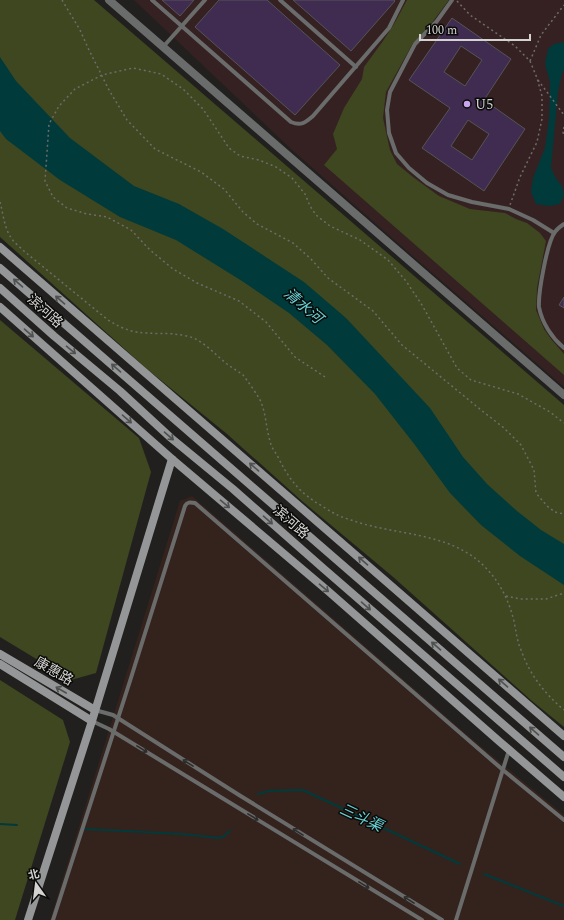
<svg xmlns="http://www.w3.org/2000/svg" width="564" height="920" font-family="Spectral,'Noto Sans SC',serif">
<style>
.commercial{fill:#352122}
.industrial{fill:#34221d}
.green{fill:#3e471f}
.water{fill:#003a3b}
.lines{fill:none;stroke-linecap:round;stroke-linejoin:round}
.stream{stroke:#003a3b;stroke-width:2}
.building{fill:#402b51;stroke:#555456;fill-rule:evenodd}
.path{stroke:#6d6c6b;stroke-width:1.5;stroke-dasharray:2 3;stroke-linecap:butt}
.lane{stroke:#6a6b6b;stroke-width:4}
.street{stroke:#6a6b6b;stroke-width:8}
.secondary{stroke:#949697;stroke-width:8}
.oneway{stroke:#4f5050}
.oneway2{stroke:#2c2c2b}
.poi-dot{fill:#c8a5ee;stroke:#0a0a09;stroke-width:1.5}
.labels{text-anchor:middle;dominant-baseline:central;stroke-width:3;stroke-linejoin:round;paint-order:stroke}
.poi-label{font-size:14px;fill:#d4d3d2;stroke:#0a0a09;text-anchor:start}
.street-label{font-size:14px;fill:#d4d3d2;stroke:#0a0a09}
.water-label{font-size:15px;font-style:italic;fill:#67d2d5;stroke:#0a0a09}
</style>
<rect width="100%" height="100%" fill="#21201e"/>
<!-- commercial -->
<path class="commercial" d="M134,0H564V387L392,238L291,149Z"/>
<!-- industrial -->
<path class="industrial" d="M192,496L472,739L564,815V920H50L180,501Z"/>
<!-- green -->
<g class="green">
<path d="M0,0H94L564,405V727L532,701L392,576L302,501L227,434L147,369L0,237Z"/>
<path d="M407,0H449L425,32L413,43L386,92L383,118L390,150L397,164L413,177L439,196L470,209L505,213L516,219L527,223L540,233L546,241L537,288L536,310L544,329L551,339L564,354V375L324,165L337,149L333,134L344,108L362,79L364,67L383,41L394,24Z"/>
<path d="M0,320L139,438L151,472L96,673L71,680L0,637Z"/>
<path d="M0,680L63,720L70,742L15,920H0Z"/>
</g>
<!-- water -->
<g class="water">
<path d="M564,42V70L562,73L558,92L551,168L557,180L562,186L564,195L560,204L549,206L536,204L531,192L533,178L545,148L549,119L550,82L545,64L548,49L554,44Z"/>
<path d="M0,57L16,81L70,138L134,186L179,204L223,229L304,282L346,318L430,408L463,457L487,484L517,511L541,530L564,544V585L520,556L481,525L450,493L415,445L375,394L327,345L289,313L242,281L176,240L120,217L60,180L6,139L0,131Z"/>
</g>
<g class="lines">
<!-- stream -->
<g class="stream">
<path d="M258,794L269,791L303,790L460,864"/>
<path d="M0,824L17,825"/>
<path d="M85,829L181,834L219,838L223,837L230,831"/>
<path d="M484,874L564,906"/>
</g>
</g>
<!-- building -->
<g class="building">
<path d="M162,0H194L180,16Z"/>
<path d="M219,0H267L340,65L295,115L195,27Z"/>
<path d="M293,0H394L395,1L351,51Z"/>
<path d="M452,18L511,59L484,100L525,129L484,191L422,148L450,108L409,80ZM461,46L482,60L465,86L444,72ZM468,120L489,134L472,160L451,146Z"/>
<path d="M564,297V308L559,305Z"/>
</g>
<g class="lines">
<!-- path -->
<g class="path">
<path d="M62,0L80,30L89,50L109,90L127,120L155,149L201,172L224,189L243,212L257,224L293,243L311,259L328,278L373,311L402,345L481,410L504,428L521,445L534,470L536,493L547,506L555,512L564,514"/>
<path d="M457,1L470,15L515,46L530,61L537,78L542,96V119L537,142L520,177L510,205"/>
<path d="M530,61L541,35L564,5"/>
<path d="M538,80L564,115"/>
<path d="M564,127L563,132L564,136"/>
<path d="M0,202C3,213 4,226 10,236C13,242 20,247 25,252L108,320C121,328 132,333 148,333C156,334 165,333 174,334C182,335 192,336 199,341C209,347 217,356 227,364C232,368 238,371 243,375C247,380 259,397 261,402C266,414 266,428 270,441C271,446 274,451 277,455C288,478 299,493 322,506C331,512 340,517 351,520C395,536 450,531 485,567C500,582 509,601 514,621C516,631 517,641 521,650C530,675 544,693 564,710"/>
<path d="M325,377L295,357L266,322L239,301L197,283L173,269L150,250L131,230L107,217L87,214L67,208L53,197L45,181L49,124L59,106L75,89L102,75L133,68L161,74L183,89L203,109L229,148L240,156L259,160L276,167L292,178L305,194L310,206L316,215L330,226L360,240L388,260L406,281L422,305L457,368L471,380L518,394L550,412L564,423"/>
<path d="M506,596L520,599H546L564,593"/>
</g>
<!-- lane -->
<g class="lane">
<path d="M152,0L291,122C301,126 305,123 313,116L389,28L403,0"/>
<path d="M280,0L356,67"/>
<path d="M452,0L437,21L415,44L390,92L387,110L389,133L396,153L409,168L427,183L448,195L472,202L509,209L533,220L554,233"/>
<path d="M163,47L205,0"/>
<path d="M564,224C561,226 557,229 555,232C547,242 538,294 539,307C542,323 552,338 564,348"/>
<path d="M95,710L113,715L239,795L442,920"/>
<path d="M92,721L109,729L422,920"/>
<path d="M53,920L130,681L185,506C187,502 190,502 195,503L503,770L564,820"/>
<path d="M456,920L509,750"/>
</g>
<!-- street -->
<path class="street" d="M109,0L564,395"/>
<!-- secondary -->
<g class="secondary">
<path d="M0,247L381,577L564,736"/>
<path d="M0,268L564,757"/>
<path d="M0,288L54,336L120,391L171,438L233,489L324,569L564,777"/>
<path d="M0,307L172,459L328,591L500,742L564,797"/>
<path d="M0,654L95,710"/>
<path d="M0,664L92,721"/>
<path d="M28,920L92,721L172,459"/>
</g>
</g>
<!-- one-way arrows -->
<defs><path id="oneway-shaft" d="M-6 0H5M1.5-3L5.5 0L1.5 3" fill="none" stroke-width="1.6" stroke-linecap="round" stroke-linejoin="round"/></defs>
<g class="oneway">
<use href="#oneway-shaft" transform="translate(18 283) rotate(-139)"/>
<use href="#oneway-shaft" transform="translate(60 300) rotate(-139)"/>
<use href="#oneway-shaft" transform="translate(29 333) rotate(41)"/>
<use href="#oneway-shaft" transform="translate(71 350) rotate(40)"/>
<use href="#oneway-shaft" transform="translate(116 368) rotate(-139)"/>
<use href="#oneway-shaft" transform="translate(127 419) rotate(41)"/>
<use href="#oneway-shaft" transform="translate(169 436) rotate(41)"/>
<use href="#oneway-shaft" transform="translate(254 467) rotate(-139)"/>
<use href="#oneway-shaft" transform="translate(225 504) rotate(40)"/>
<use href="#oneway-shaft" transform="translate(268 520) rotate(41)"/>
<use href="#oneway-shaft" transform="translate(363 561) rotate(-139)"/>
<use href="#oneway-shaft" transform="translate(324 588) rotate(40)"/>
<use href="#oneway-shaft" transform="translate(366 606) rotate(41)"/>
<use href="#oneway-shaft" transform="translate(436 646) rotate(-139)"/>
<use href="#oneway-shaft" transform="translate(503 683) rotate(-139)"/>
<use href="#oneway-shaft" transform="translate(61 690) rotate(-150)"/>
<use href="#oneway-shaft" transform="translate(534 731) rotate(-139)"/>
</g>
<g class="oneway2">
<use href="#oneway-shaft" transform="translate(142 749) rotate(31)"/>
<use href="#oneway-shaft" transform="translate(188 763) rotate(-148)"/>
<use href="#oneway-shaft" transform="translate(253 817) rotate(31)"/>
<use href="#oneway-shaft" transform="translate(298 832) rotate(-148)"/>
<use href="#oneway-shaft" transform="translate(364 885) rotate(31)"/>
<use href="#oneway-shaft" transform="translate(409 900) rotate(-148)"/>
</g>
<!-- markers -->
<circle class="poi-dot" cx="467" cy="104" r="4"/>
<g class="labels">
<!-- poi labels -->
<g class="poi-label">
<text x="475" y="104">U5</text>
</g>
<!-- street labels -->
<g class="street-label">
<text transform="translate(45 311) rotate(42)">滨河路</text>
<text transform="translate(291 522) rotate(41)">滨河路</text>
<text transform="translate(54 671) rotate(30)">康惠路</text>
</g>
<!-- water labels -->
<g class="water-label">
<text transform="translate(303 306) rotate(41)">清水河</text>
<text transform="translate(361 818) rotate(25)">三斗渠</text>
</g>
</g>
<!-- north arrow -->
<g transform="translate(36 884) rotate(346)" stroke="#0a0a09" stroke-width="3" paint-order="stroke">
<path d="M0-3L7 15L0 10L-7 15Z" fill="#d4d3d2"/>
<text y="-6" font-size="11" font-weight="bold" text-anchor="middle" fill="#d4d3d2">北</text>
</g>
<!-- scale -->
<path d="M420 34v6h110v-6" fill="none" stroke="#d4d3d2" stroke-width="2"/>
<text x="426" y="34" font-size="12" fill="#d4d3d2" stroke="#0a0a09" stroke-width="3" paint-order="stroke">100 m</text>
</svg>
